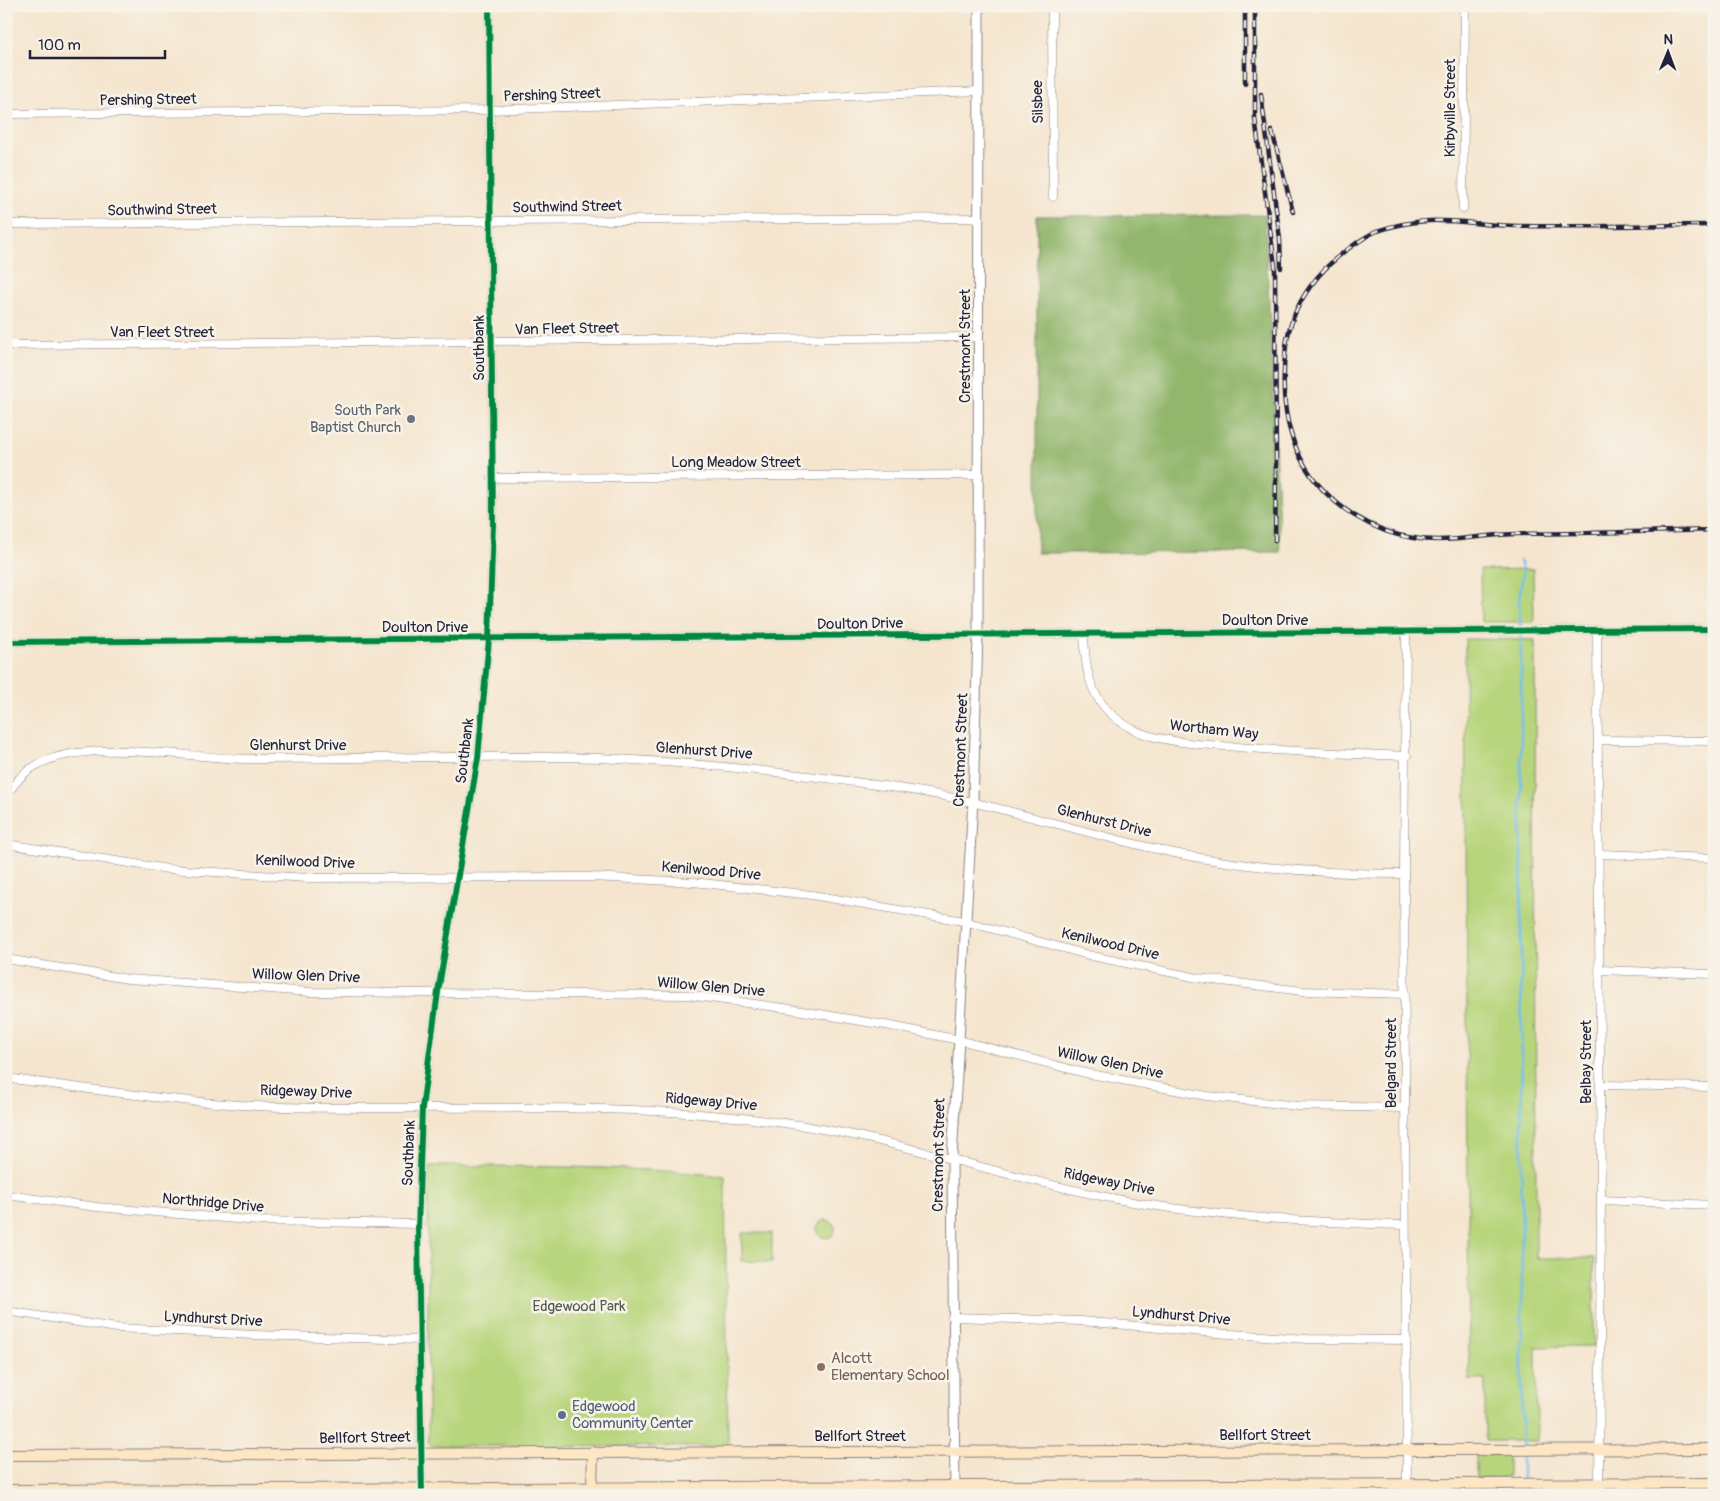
<svg xmlns="http://www.w3.org/2000/svg" width="1720" height="1501" font-family="Pangolin,sans-serif">
<style>
.green{fill:#b7d57c;stroke:#6c7c5c}
.forest{fill:#91b66c;stroke:#5a6c54}
.lines{fill:none;stroke-linecap:round;stroke-linejoin:round}
.stream{stroke:#74bfed;stroke-width:2.5}
.minor-casing{stroke:#8c8484;stroke-width:9}
.tertiary-casing{stroke:#8c8484;stroke-width:11}
.secondary-casing{stroke:#8c8484;stroke-width:12}
.minor{stroke:#fff;stroke-width:8}
.tertiary{stroke:#fff;stroke-width:9}
.secondary{stroke:#fce6c4;stroke-width:10}
.rail-casing{stroke:#22223b;stroke-width:4.5}
.rail{stroke:#f7f3e8;stroke-width:2.5;stroke-dasharray:8;stroke-linecap:butt}
.cycleway-casing{stroke:#f7f3e8;stroke-width:9}
.cycleway{stroke:#00873e;stroke-width:6}
.worship-dot{fill:#6b7280;stroke:#f7f3e8;stroke-width:2}
.education-dot{fill:#8d6e63;stroke:#f7f3e8;stroke-width:2}
.service-dot{fill:#5c6f8a;stroke:#f7f3e8;stroke-width:2}
.labels{text-anchor:middle;dominant-baseline:central;stroke-width:5;stroke-linejoin:round;paint-order:stroke}
.street-label{font-size:15px;fill:#22223b;stroke:#f7f3e8}
.worship-label{font-size:15px;fill:#5b616d;stroke:#f7f3e8;text-anchor:end}
.park-label{font-size:15px;fill:#4f584e;stroke:#f7f3e8}
.education-label{font-size:15px;fill:#785e54;stroke:#f7f3e8;text-anchor:start}
.service-label{font-size:15px;fill:#4e5e75;stroke:#f7f3e8;text-anchor:start}
</style>
<rect width="100%" height="100%" fill="#f7f3e8"/>
<filter id="ink" filterUnits="userSpaceOnUse"><feTurbulence type="fractalNoise" baseFrequency=".02" numOctaves="2"/><feDisplacementMap in="SourceGraphic" scale="10" xChannelSelector="R" yChannelSelector="G"/><feConvolveMatrix kernelMatrix="1 2 1 2 8 2 1 2 1" color-interpolation-filters="sRGB"/></filter>
<filter id="wash" filterUnits="userSpaceOnUse"><feTurbulence type="fractalNoise" baseFrequency=".0096" numOctaves="4" result="noise"/><feDisplacementMap in="SourceGraphic" scale="20" xChannelSelector="R" yChannelSelector="G"/><feGaussianBlur stdDeviation="1.12" result="paint"/><feColorMatrix in="noise" values="0 0 0 0 0 0 0 0 0 0 0 0 0 0 0 0 0 1.4 0 .05"/><feComposite in="paint" operator="in"/></filter>
<g filter="url(#wash)">
<rect width="100%" height="100%" fill="#f5e5ce"/>
<!-- green -->
<g class="green">
<path d="M1533,569L1534,622H1481L1480,570Z"/>
<path d="M1465,639L1535,640L1536,1258H1594V1346L1536,1347L1537,1441H1485V1380H1469Z"/>
<path d="M428,1166C528,1166 626,1166 725,1176L728,1447L432,1446L428,1441Z"/>
<circle cx="826" cy="1229" r="9"/>
<path d="M742,1233H772V1262L742,1261Z"/>
<path d="M1476,1454H1508V1478L1476,1479Z"/>
<rect x="1469" y="1491" width="69" height="4"/>
</g>
<!-- forest -->
<path class="forest" d="M1265,215L1280,552L1037,553V216Z"/>
<g class="lines">
<!-- stream -->
<g class="stream">
<path d="M1520,560L1523,572L1519,600L1521,641L1522,1448"/>
<path d="M1522,1453V1480"/>
<path d="M1522,1486L1525,1495"/>
</g>
</g>
</g>
<g filter="url(#ink)">
<g class="lines">
<defs>
<g id="minor">
<path d="M1052,6L1053,197"/>
<path d="M6,114L489,110L979,91"/>
<path d="M1463,209L1465,6"/>
<path d="M6,224L979,218"/>
<path d="M6,345L978,337"/>
<path d="M492,478L979,475"/>
<path d="M1597,630L1601,1200L1599,1495"/>
<path d="M1406,632L1404,874L1407,1495"/>
<path d="M1084,634C1085,663 1087,692 1111,714C1121,723 1134,731 1147,735C1175,743 1207,745 1237,747C1293,752 1350,754 1407,756"/>
<path d="M6,642L1714,629"/>
<path d="M1598,740L1714,741"/>
<path d="M6,795C12,788 18,779 25,773C72,733 188,759 248,759C365,759 483,754 599,758C700,763 799,773 898,788C995,802 1087,836 1184,855C1257,869 1330,874 1404,874"/>
<path d="M6,844L168,869L308,878L590,877L693,882L812,895L964,921L1092,956L1198,978L1302,991L1405,994"/>
<path d="M1599,854L1714,858"/>
<path d="M6,959L128,979L310,992L688,995L784,1008L891,1026L959,1040L1085,1073L1207,1096L1298,1106L1405,1108"/>
<path d="M1599,970L1714,974"/>
<path d="M6,1078C97,1090 189,1104 281,1107C449,1111 618,1100 784,1123C897,1138 1004,1178 1116,1199C1212,1217 1308,1222 1405,1225"/>
<path d="M1600,1085L1714,1087"/>
<path d="M6,1195L97,1207L259,1221L419,1224"/>
<path d="M1601,1200L1714,1205"/>
<path d="M6,1311L117,1328L254,1335L420,1340"/>
<path d="M952,1317L1081,1321L1215,1333L1308,1339L1407,1340"/>
<path d="M422,1495L418,1229L422,1108L438,992L478,758L489,639L493,525L489,6"/>
</g>
<path id="tertiary" d="M955,1495L952,1158L973,801L978,635L979,6"/>
<g id="secondary">
<path d="M6,1455L1714,1449"/>
<path d="M592,1488L593,1452"/>
<path d="M6,1490L1714,1483"/>
</g>
</defs>
<!-- minor casing -->
<use href="#minor" class="minor-casing"/>
<!-- tertiary casing -->
<use href="#tertiary" class="tertiary-casing"/>
<!-- secondary casing -->
<use href="#secondary" class="secondary-casing"/>
<!-- minor -->
<use href="#minor" class="minor"/>
<!-- tertiary -->
<use href="#tertiary" class="tertiary"/>
<!-- secondary -->
<use href="#secondary" class="secondary"/>
<defs>
<g id="rail">
<path d="M1245,6V84"/>
<path d="M1255,6V118L1275,266L1276,480"/>
<path d="M1261,94L1280,239L1281,268"/>
<path d="M1272,131L1293,212"/>
<path d="M1714,225C1649,225 1583,227 1518,226C1465,225 1432,212 1377,231C1369,234 1362,240 1355,244C1319,268 1292,303 1286,346C1277,415 1293,477 1355,516C1373,527 1392,535 1413,538C1449,544 1483,534 1518,534C1584,533 1649,532 1714,530"/>
<path d="M1275,541L1276,474"/>
</g>
</defs>
<!-- rail casing -->
<use href="#rail" class="rail-casing"/>
<!-- rail -->
<use href="#rail" class="rail"/>
<defs>
<g id="cycleway">
<path d="M6,642L1714,629"/>
<path d="M422,1495L418,1229L422,1108L438,992L478,758L489,639L493,525L489,6"/>
</g>
</defs>
<!-- cycleway casing -->
<use href="#cycleway" class="cycleway-casing"/>
<!-- cycleway -->
<use href="#cycleway" class="cycleway"/>
</g>
</g>
<!-- markers -->
<circle class="worship-dot" cx="411" cy="419" r="5"/>
<circle class="education-dot" cx="821" cy="1367" r="5"/>
<circle class="service-dot" cx="562" cy="1415" r="5"/>
<g class="labels">
<!-- street labels -->
<g class="street-label">
<text transform="translate(552 95) rotate(-2)">Pershing Street</text>
<text transform="translate(148 100) rotate(-1)">Pershing Street</text>
<text transform="translate(1038 102) rotate(-91)">Silsbee</text>
<text transform="translate(1450 108) rotate(-90)">Kirbyville Street</text>
<text transform="translate(567 207) rotate(-1)">Southwind Street</text>
<text transform="translate(162 210) rotate(-1)">Southwind Street</text>
<text transform="translate(567 329) rotate(-1)">Van Fleet Street</text>
<text x="162" y="332">Van Fleet Street</text>
<text transform="translate(965 346) rotate(-90)">Crestmont Street</text>
<text transform="translate(479 348) rotate(-90)">Southbank</text>
<text x="736" y="462">Long Meadow Street</text>
<text x="1265" y="620">Doulton Drive</text>
<text transform="translate(860 624) rotate(-1)">Doulton Drive</text>
<text x="425" y="627">Doulton Drive</text>
<text transform="translate(1214 730) rotate(6)">Wortham Way</text>
<text x="298" y="745">Glenhurst Drive</text>
<text transform="translate(961 750) rotate(-88)">Crestmont Street</text>
<text transform="translate(465 751) rotate(-83)">Southbank</text>
<text transform="translate(704 751) rotate(4)">Glenhurst Drive</text>
<text transform="translate(1104 821) rotate(14)">Glenhurst Drive</text>
<text transform="translate(305 862) rotate(2)">Kenilwood Drive</text>
<text transform="translate(711 871) rotate(5)">Kenilwood Drive</text>
<text transform="translate(1110 944) rotate(13)">Kenilwood Drive</text>
<text transform="translate(306 976) rotate(2)">Willow Glen Drive</text>
<text transform="translate(711 987) rotate(5)">Willow Glen Drive</text>
<text transform="translate(1586 1062) rotate(-90)">Belbay Street</text>
<text transform="translate(1110 1063) rotate(12)">Willow Glen Drive</text>
<text transform="translate(1391 1063) rotate(-90)">Belgard Street</text>
<text transform="translate(306 1092) rotate(2)">Ridgeway Drive</text>
<text transform="translate(711 1102) rotate(5)">Ridgeway Drive</text>
<text transform="translate(409 1153) rotate(-88)">Southbank</text>
<text transform="translate(939 1155) rotate(-89)">Crestmont Street</text>
<text transform="translate(1109 1182) rotate(11)">Ridgeway Drive</text>
<text transform="translate(213 1203) rotate(5)">Northridge Drive</text>
<text transform="translate(1181 1316) rotate(5)">Lyndhurst Drive</text>
<text transform="translate(213 1319) rotate(3)">Lyndhurst Drive</text>
<text x="1265" y="1435">Bellfort Street</text>
<text x="860" y="1436">Bellfort Street</text>
<text transform="translate(365 1438) rotate(-1)">Bellfort Street</text>
</g>
<!-- worship labels -->
<g class="worship-label">
<text x="401" y="410">South Park<tspan x="401" dy="17">Baptist Church</tspan></text>
</g>
<!-- park labels -->
<g class="park-label">
<text x="579" y="1306">Edgewood Park</text>
</g>
<!-- education labels -->
<g class="education-label">
<text x="831" y="1358">Alcott<tspan x="831" dy="17">Elementary School</tspan></text>
</g>
<!-- service labels -->
<g class="service-label">
<text x="572" y="1406">Edgewood<tspan x="572" dy="17">Community Center</tspan></text>
</g>
</g>
<!-- margin -->
<rect width="1720" height="1501" fill="none" stroke="#f7f3e8" stroke-width="25"/>
<!-- north arrow -->
<g transform="translate(1668 52) rotate(1)" stroke="#f7f3e8" stroke-width="4" paint-order="stroke">
<path d="M0-4L9 19L0 12L-9 19Z" fill="#22223b"/>
<text y="-8" font-size="14" font-weight="bold" text-anchor="middle" fill="#22223b">N</text>
</g>
<!-- scale -->
<path d="M30 50v8h135v-8" fill="none" stroke="#22223b" stroke-width="2.5"/>
<text x="38" y="50" font-size="15" fill="#22223b" stroke="#f7f3e8" stroke-width="4" paint-order="stroke">100 m</text>
</svg>
